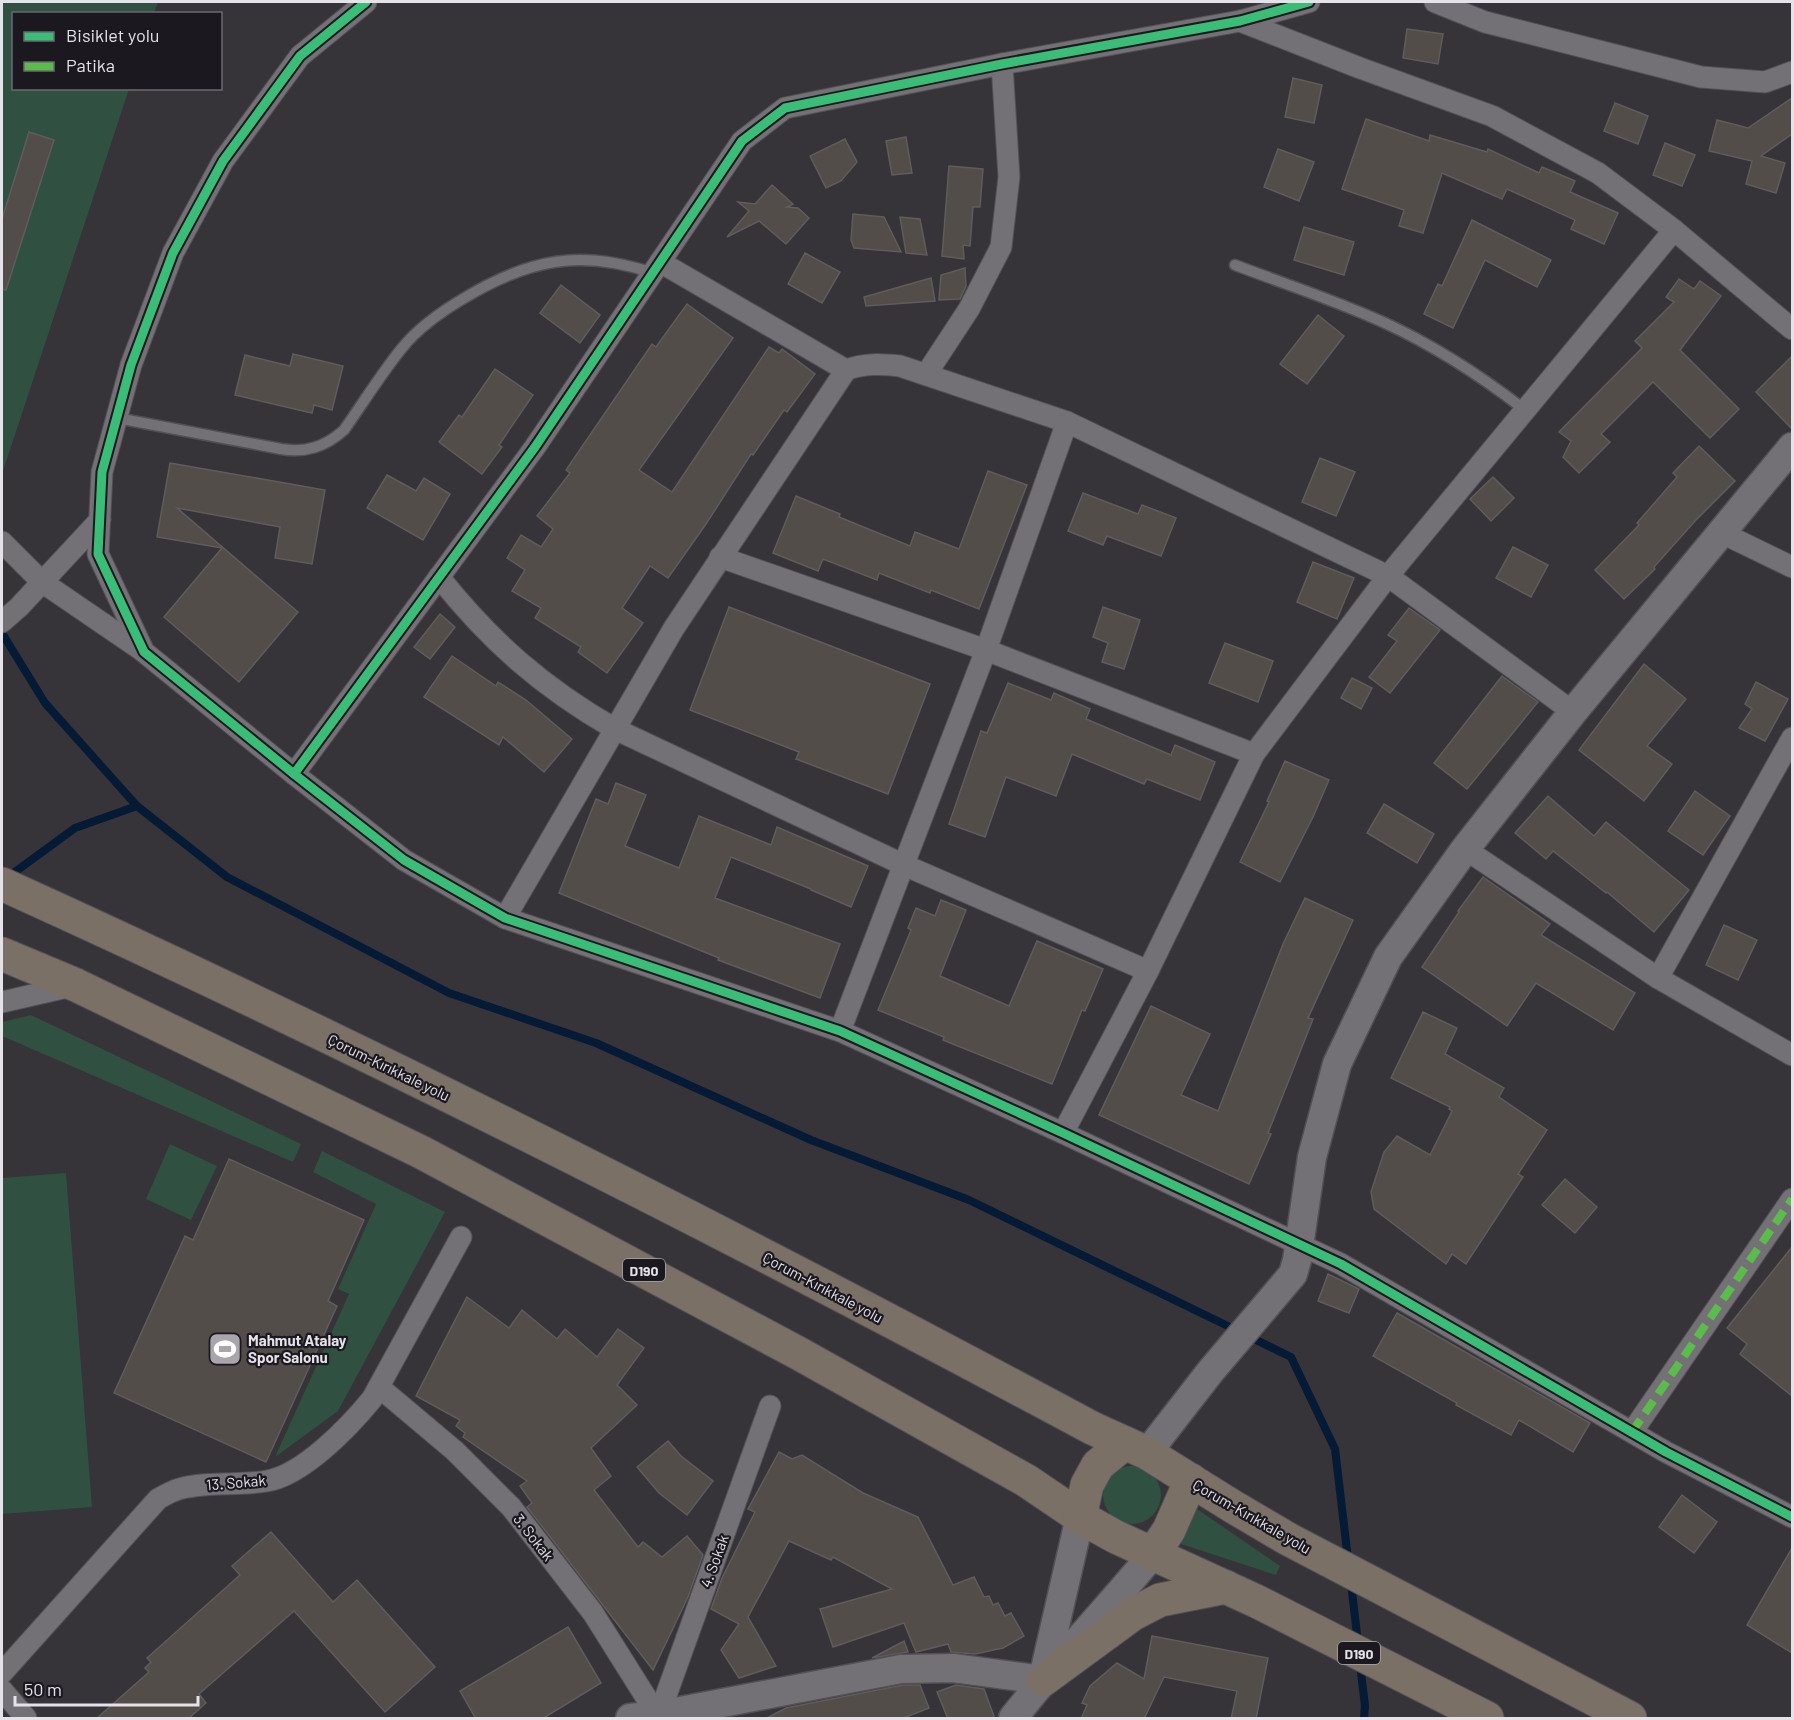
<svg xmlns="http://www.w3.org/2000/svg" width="1794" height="1720" font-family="Barlow,sans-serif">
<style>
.green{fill:#305042}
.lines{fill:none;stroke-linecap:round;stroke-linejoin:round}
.stream{stroke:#051a34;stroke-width:8}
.building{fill:#524d48;stroke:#5f5c5c;stroke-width:1.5}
.lane-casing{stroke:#524f55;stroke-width:13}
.street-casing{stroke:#524f55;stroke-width:23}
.secondary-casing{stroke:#524f55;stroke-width:31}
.highway-casing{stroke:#524f55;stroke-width:35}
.lane{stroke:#737176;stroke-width:10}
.street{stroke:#737176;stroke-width:21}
.secondary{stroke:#737176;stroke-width:28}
.highway{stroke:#7b7066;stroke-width:33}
.quiet{stroke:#5cbc4b;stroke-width:8;stroke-dasharray:15 8;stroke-linecap:butt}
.cycleway-casing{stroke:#1b191f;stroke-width:13}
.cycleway{stroke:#3abd76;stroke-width:9}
.labels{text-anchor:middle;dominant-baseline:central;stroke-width:4.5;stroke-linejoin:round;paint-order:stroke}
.shield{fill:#1b191f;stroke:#a9a6ad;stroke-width:1.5}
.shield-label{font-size:14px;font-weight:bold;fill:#e6e2ea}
.street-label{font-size:15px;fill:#e6e2ea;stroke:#1b191f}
.poi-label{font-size:15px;font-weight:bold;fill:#e6e2ea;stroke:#1b191f;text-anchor:start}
</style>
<rect width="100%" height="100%" fill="#363339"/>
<!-- green -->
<g class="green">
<path d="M2,2H158L154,13L14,14V88L129,89L2,474Z"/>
<path d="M31,1015L301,1144L293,1162L2,1036V1022Z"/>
<path d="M170,1144L217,1166L191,1220L146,1199Z"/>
<path d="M322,1151L445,1212L338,1411L275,1457L349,1294L338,1289L376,1204L313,1172Z"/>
<path d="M66,1173L92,1507L2,1514V1178Z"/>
<circle cx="1132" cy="1495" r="29"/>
<path d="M1197,1509L1280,1566L1276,1575L1178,1543Z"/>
</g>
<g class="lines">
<!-- stream -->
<g class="stream">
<path d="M2,633L45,703L137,806L227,877L449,993L596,1043L811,1140L969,1200L1238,1331"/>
<path d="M8,877L75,828L137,806"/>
<path d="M1248,1336L1291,1357L1335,1449L1348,1559"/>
<path d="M1351,1583L1358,1643"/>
<path d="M1360,1664L1365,1706L1364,1718"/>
</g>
</g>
<!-- building -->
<g class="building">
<path d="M1407,29L1443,34L1438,64L1403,58Z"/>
<path d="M1293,78L1322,85L1314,123L1285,117Z"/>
<path d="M1792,98V134L1761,156L1785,163L1776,193L1746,184L1752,161L1709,151L1717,120L1748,128Z"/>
<path d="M1615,103L1648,116L1638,144L1604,131Z"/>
<path d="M1366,119L1429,141L1430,135L1487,152L1488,149L1539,173L1542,167L1575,181L1570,192L1618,213L1604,244L1571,229L1575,220L1507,189L1502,199L1442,173L1423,233L1399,226L1404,210L1342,189Z"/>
<path d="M29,132L54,140L6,290L2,289V219Z"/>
<path d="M906,137L912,173L892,175L886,141Z"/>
<path d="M845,139L857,162L841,181L826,188L810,156Z"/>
<path d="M1665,143L1695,155L1682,186L1653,175Z"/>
<path d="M1278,149L1314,162L1299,201L1264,187Z"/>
<path d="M949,166L983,169L980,207H973L970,246L963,245L964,259L942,256Z"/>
<path d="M772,185L793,204L787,207L798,208L809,218L786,244L759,221L727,237L749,211L738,202L755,204Z"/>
<path d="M853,214L884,217L901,252L854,248L851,240Z"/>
<path d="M900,217L920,219L927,255L906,253Z"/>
<path d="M1472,220L1551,260L1537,287L1485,260L1453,328L1424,314L1438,284L1442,286Z"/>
<path d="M1304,227L1354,242L1344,275L1294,260Z"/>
<path d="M805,253L840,272L822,303L788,284Z"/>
<path d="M965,268L966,286L960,299L939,300L941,275Z"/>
<path d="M931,278L935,301L866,306L864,297Z"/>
<path d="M1679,279L1694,289L1700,281L1721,296L1680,350L1739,409L1710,438L1653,382L1601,434L1610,442L1579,473L1563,457L1571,441L1559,432L1642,348L1635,341L1674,302L1666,297Z"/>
<path d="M561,285L600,315L580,343L540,313Z"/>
<path d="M687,304L733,338L639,470L672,492L769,347L779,353L782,349L815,374L787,412L784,410L753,455L751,454L706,524L668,578L650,566L622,608L643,623L607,673L578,652L581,647L535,618L541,608L512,591L525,570L507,558L521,535L541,547L553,529L537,516L570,473L566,470L652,344L656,347Z"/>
<path d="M1318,315L1344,336L1307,384L1280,364Z"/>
<path d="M293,354L343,366L332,410L314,405L312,413L235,395L245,355L290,366Z"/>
<path d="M1792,356V429L1756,392Z"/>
<path d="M495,369L533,395L499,445L502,447L482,474L439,442L459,415L462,417Z"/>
<path d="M1699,446L1735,481L1695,521L1654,567L1655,569L1624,599L1595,570L1639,525L1637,523L1677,477L1673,473Z"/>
<path d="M1320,458L1355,472L1336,516L1302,502Z"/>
<path d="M170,463L325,490L312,564L275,558L280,527L177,508L298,612L239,682L164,617L222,548L157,537Z"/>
<path d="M988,471L1027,485L979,609L931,590L930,593L879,573L877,580L823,559L818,571L773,553L796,496L840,514L839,517L910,546L915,532L959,549Z"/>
<path d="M387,475L416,491L424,478L450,494L423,540L367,508Z"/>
<path d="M1493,477L1514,498L1491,521L1470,499Z"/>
<path d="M1083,493L1138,514L1142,505L1176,518L1161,556L1107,536L1103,545L1068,531Z"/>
<path d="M1513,547L1548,565L1531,597L1496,578Z"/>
<path d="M1313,562L1354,578L1337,619L1297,602Z"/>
<path d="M729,607L930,684L888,794L796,759L799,752L690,710Z"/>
<path d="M1103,607L1140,620L1124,669L1102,662L1108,643L1093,637Z"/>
<path d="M1409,608L1440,630L1390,693L1369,677L1397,641L1388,635Z"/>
<path d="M440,614L455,627L430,659L414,647Z"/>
<path d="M1225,643L1273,661L1258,702L1209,683Z"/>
<path d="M452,656L496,686L498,682L526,700L572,739L544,772L503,737L499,745L424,697Z"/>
<path d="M1644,664L1686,699L1647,746L1672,764L1644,801L1579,750Z"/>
<path d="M1502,676L1538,702L1467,789L1434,763Z"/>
<path d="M1352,678L1372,688L1361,709L1341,698Z"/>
<path d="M1756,682L1788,699L1765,741L1739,728L1752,709L1745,704Z"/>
<path d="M1008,683L1051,700L1054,693L1090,709L1086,719L1171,755L1175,745L1215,762L1200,800L1147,779L1144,784L1072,754L1056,796L1006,777L985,837L949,824L981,731L987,733Z"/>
<path d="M1285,761L1329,780L1313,817L1280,882L1240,862L1269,802L1267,801Z"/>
<path d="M616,783L646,795L625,846L679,868L699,816L771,845L777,827L868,866L851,907L811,890V889L731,857L715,898L840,944L820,998L718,960L719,958L559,893L596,799L608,804Z"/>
<path d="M1695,791L1730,816L1703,855L1668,831Z"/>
<path d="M1548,796L1594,836L1606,822L1689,890L1654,932L1607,892L1606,893L1553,851L1546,859L1515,833Z"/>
<path d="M1384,804L1434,834L1417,863L1367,833Z"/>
<path d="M1483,877L1550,924L1541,935L1635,993L1613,1030L1536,983L1507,1026L1422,967L1459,912L1458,911Z"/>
<path d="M1305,898L1353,920L1308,1018L1313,1019L1268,1133L1271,1134L1249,1184L1099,1115L1151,1006L1210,1034L1181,1095L1218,1111L1283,944Z"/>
<path d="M941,900L966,910L940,976L1009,1006L1037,941L1103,969L1085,1011L1082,1010L1052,1084L943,1040L944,1037L878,1010L911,930L908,928L916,908L935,916Z"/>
<path d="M1724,925L1757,940L1738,980L1706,965Z"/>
<path d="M1423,1012L1457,1028L1445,1054L1504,1088L1499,1097L1547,1130L1518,1174L1523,1177L1466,1264L1452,1254L1446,1264L1374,1209L1371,1192L1384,1152L1397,1136L1430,1155L1452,1111L1449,1109L1450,1107L1391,1078Z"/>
<path d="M229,1159L364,1220L328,1301L337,1306L266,1462L114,1393L185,1236L193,1240Z"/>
<path d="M1565,1179L1597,1207L1575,1233L1542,1205Z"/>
<path d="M1792,1247V1396L1740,1354L1747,1344L1727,1328Z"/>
<path d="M1328,1274L1359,1289L1349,1313L1318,1301Z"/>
<path d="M467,1297L509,1328L522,1310L557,1339L565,1329L597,1357L618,1329L644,1348L617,1385L637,1405L591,1448L611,1476L594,1490L638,1547L643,1542L662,1557L687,1536L703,1555L688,1597L653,1670L527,1507L532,1503L520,1486L527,1481L463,1437L465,1433L456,1426L460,1420L416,1396Z"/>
<path d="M1397,1313L1590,1423L1573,1452L1519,1420L1511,1435L1456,1405L1457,1403L1373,1356Z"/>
<path d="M668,1441L681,1456L713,1481L687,1515L659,1493L637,1467Z"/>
<path d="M779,1452L792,1459L802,1455L863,1493L918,1517L953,1585L974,1577L984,1597L989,1596L993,1605L998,1603L1005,1616L1011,1613L1024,1636L1003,1648L975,1654L951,1652L948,1644L916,1652L904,1623L833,1647L820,1609L892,1589L833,1557L831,1560L789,1541L748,1617L776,1666L739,1678L721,1650L739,1624L711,1609L722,1578L755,1512L748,1509Z"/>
<path d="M1682,1495L1717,1522L1694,1553L1659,1527Z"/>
<path d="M271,1532L333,1602L357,1580L435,1667L385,1712L294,1611L199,1694L206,1703L188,1719H96L149,1672L145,1668L151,1662L147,1658L240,1575L232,1566Z"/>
<path d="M1792,1548V1653L1747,1625Z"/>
<path d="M568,1627L601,1683L542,1719H476L460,1691Z"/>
<path d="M1152,1636L1268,1658L1256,1719H1231L1237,1691L1164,1677L1144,1719H1081L1087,1705L1082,1703L1090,1686L1117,1663L1144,1679Z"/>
<path d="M904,1641L908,1652L872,1658Z"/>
<path d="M903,1685H920L929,1708L901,1719H765L786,1708Z"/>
<path d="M956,1685L984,1689L995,1719H948L937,1692Z"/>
</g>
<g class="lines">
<defs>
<g id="lane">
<path d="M1235,265C1285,284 1337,301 1385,323C1435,346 1481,376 1525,410"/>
<path d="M117,418L281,449C306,453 325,447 344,430C363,403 381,374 402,348C419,327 442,311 466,297C530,259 580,249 653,273"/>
</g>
<g id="street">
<path d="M366,2L300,56L223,161L173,253L131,365L102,472L98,554L144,652L294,774L404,860L505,918L840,1031L1063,1133L1341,1264L1666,1452L1792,1517"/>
<path d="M1435,2L1485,22L1701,77L1765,82L1792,72"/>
<path d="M1240,21L1360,68L1492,116L1598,173L1674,230L1792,329"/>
<path d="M660,262L846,370C864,363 881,364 900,366L1067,422L1388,576L1573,712"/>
<path d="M927,373L969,309L1001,247L1009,177L1002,64"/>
<path d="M1722,533L1792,567"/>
<path d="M2,542L42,582L143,651"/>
<path d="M720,557L986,650L1254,754"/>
<path d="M439,577C491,642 542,687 615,729L904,865L1148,971"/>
<path d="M2,622L19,607L100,520"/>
<path d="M294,774L535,447L742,141L785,108L1002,64L1240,21L1309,2"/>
<path d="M1465,849L1658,978L1792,1055"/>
<path d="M505,918L674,628L846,370"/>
<path d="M1658,978L1792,738"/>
<path d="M2,1002L76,985"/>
<path d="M840,1031L986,650L1067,422"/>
<path d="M1063,1133L1148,971L1254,754L1388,576L1674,230"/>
<path d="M379,1387L455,1451L511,1507L593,1613L659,1718"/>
<path d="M1632,1432L1792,1199"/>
<path d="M2,1673L158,1499C165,1495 172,1491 179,1489C208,1481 238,1486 267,1481C303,1475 349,1427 372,1399L461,1237"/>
<path d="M2,1690L26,1718"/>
<path d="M659,1715L770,1406"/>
</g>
<g id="secondary">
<path d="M1147,1453L1210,1372L1293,1274L1297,1260L1312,1157L1337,1064L1388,957L1465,849L1573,712L1792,447"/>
<path d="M1043,1678L1080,1517"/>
<path d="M630,1718L659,1715L901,1669L953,1668L1043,1680"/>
<path d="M1013,1718C1057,1662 1107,1609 1153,1554"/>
</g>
<g id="highway">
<path d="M2,884C371,1051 734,1236 1092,1428L1147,1453L1232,1506L1288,1539L1630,1718"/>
<path d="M2,954L76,985L421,1152L798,1353L1027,1481L1080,1517L1116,1537L1256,1601L1487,1718"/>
<path d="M1080,1517L1087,1485L1098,1465L1125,1443"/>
<path d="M1153,1554L1169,1530L1191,1480"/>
<path d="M1043,1680L1133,1614L1160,1600L1226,1587"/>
</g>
</defs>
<!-- lane casing -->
<use href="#lane" class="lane-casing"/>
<!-- street casing -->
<use href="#street" class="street-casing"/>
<!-- secondary casing -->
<use href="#secondary" class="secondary-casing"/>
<!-- highway casing -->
<use href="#highway" class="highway-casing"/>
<!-- lane -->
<use href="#lane" class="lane"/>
<!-- street -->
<use href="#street" class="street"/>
<!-- secondary -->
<use href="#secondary" class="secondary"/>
<!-- highway -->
<use href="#highway" class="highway"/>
<!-- quiet -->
<path class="quiet" d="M1632,1432L1792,1199"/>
<defs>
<g id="cycleway">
<path d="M366,2L300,56L223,161L173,253L131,365L102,472L98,554L144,652L294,774L404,860L505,918L840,1031L1063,1133L1341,1264L1666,1452L1792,1517"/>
<path d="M294,774L535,447L742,141L785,108L1002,64L1240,21L1309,2"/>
</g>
</defs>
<!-- cycleway casing -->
<use href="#cycleway" class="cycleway-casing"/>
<!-- cycleway -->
<use href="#cycleway" class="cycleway"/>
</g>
<!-- icons -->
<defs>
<symbol id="stadium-square" viewBox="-11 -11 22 22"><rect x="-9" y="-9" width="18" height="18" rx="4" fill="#a8a5ac" stroke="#1b191f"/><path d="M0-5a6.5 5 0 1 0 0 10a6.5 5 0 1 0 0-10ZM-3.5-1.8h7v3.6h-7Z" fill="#fff"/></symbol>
</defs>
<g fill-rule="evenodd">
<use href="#stadium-square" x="206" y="1330" width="38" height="38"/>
</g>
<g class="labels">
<!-- shield labels -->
<g class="shield">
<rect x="623" y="1259" width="42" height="22" rx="4.5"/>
<rect x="1338" y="1642" width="42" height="22" rx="4.5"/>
</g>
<g class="shield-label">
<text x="644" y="1270">D190</text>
<text x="1359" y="1653">D190</text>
</g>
<!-- street labels -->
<g class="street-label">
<text transform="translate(389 1067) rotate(26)">Çorum-Kırıkkale yolu</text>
<text transform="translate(823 1287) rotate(28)">Çorum-Kırıkkale yolu</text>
<text transform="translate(236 1482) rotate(-5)">13. Sokak</text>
<text transform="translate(1252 1516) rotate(30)">Çorum-Kırıkkale yolu</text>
<text transform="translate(534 1537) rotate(52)">3. Sokak</text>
<text transform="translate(714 1561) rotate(-70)">4. Sokak</text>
</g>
<!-- poi labels -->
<g class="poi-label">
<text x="248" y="1340">Mahmut Atalay<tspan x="248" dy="17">Spor Salonu</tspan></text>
</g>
</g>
<!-- border -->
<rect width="1794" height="1720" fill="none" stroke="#e6e2ea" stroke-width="6"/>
<!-- legend -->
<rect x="12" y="12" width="210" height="78" fill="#1b191f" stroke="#6c6970" stroke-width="1.5"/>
<rect x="24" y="32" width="30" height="9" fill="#3abd76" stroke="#6c6970" stroke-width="1.5"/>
<text x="66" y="42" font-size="18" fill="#e6e2ea">Bisiklet yolu</text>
<rect x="24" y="62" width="30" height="9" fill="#5cbc4b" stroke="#6c6970" stroke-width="1.5"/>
<text x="66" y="72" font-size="18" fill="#e6e2ea">Patika</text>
<!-- scale -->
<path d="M15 1696v9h183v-9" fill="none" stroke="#e6e2ea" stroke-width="3"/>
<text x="24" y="1696" font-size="18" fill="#e6e2ea" stroke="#1b191f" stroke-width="4.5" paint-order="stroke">50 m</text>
</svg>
